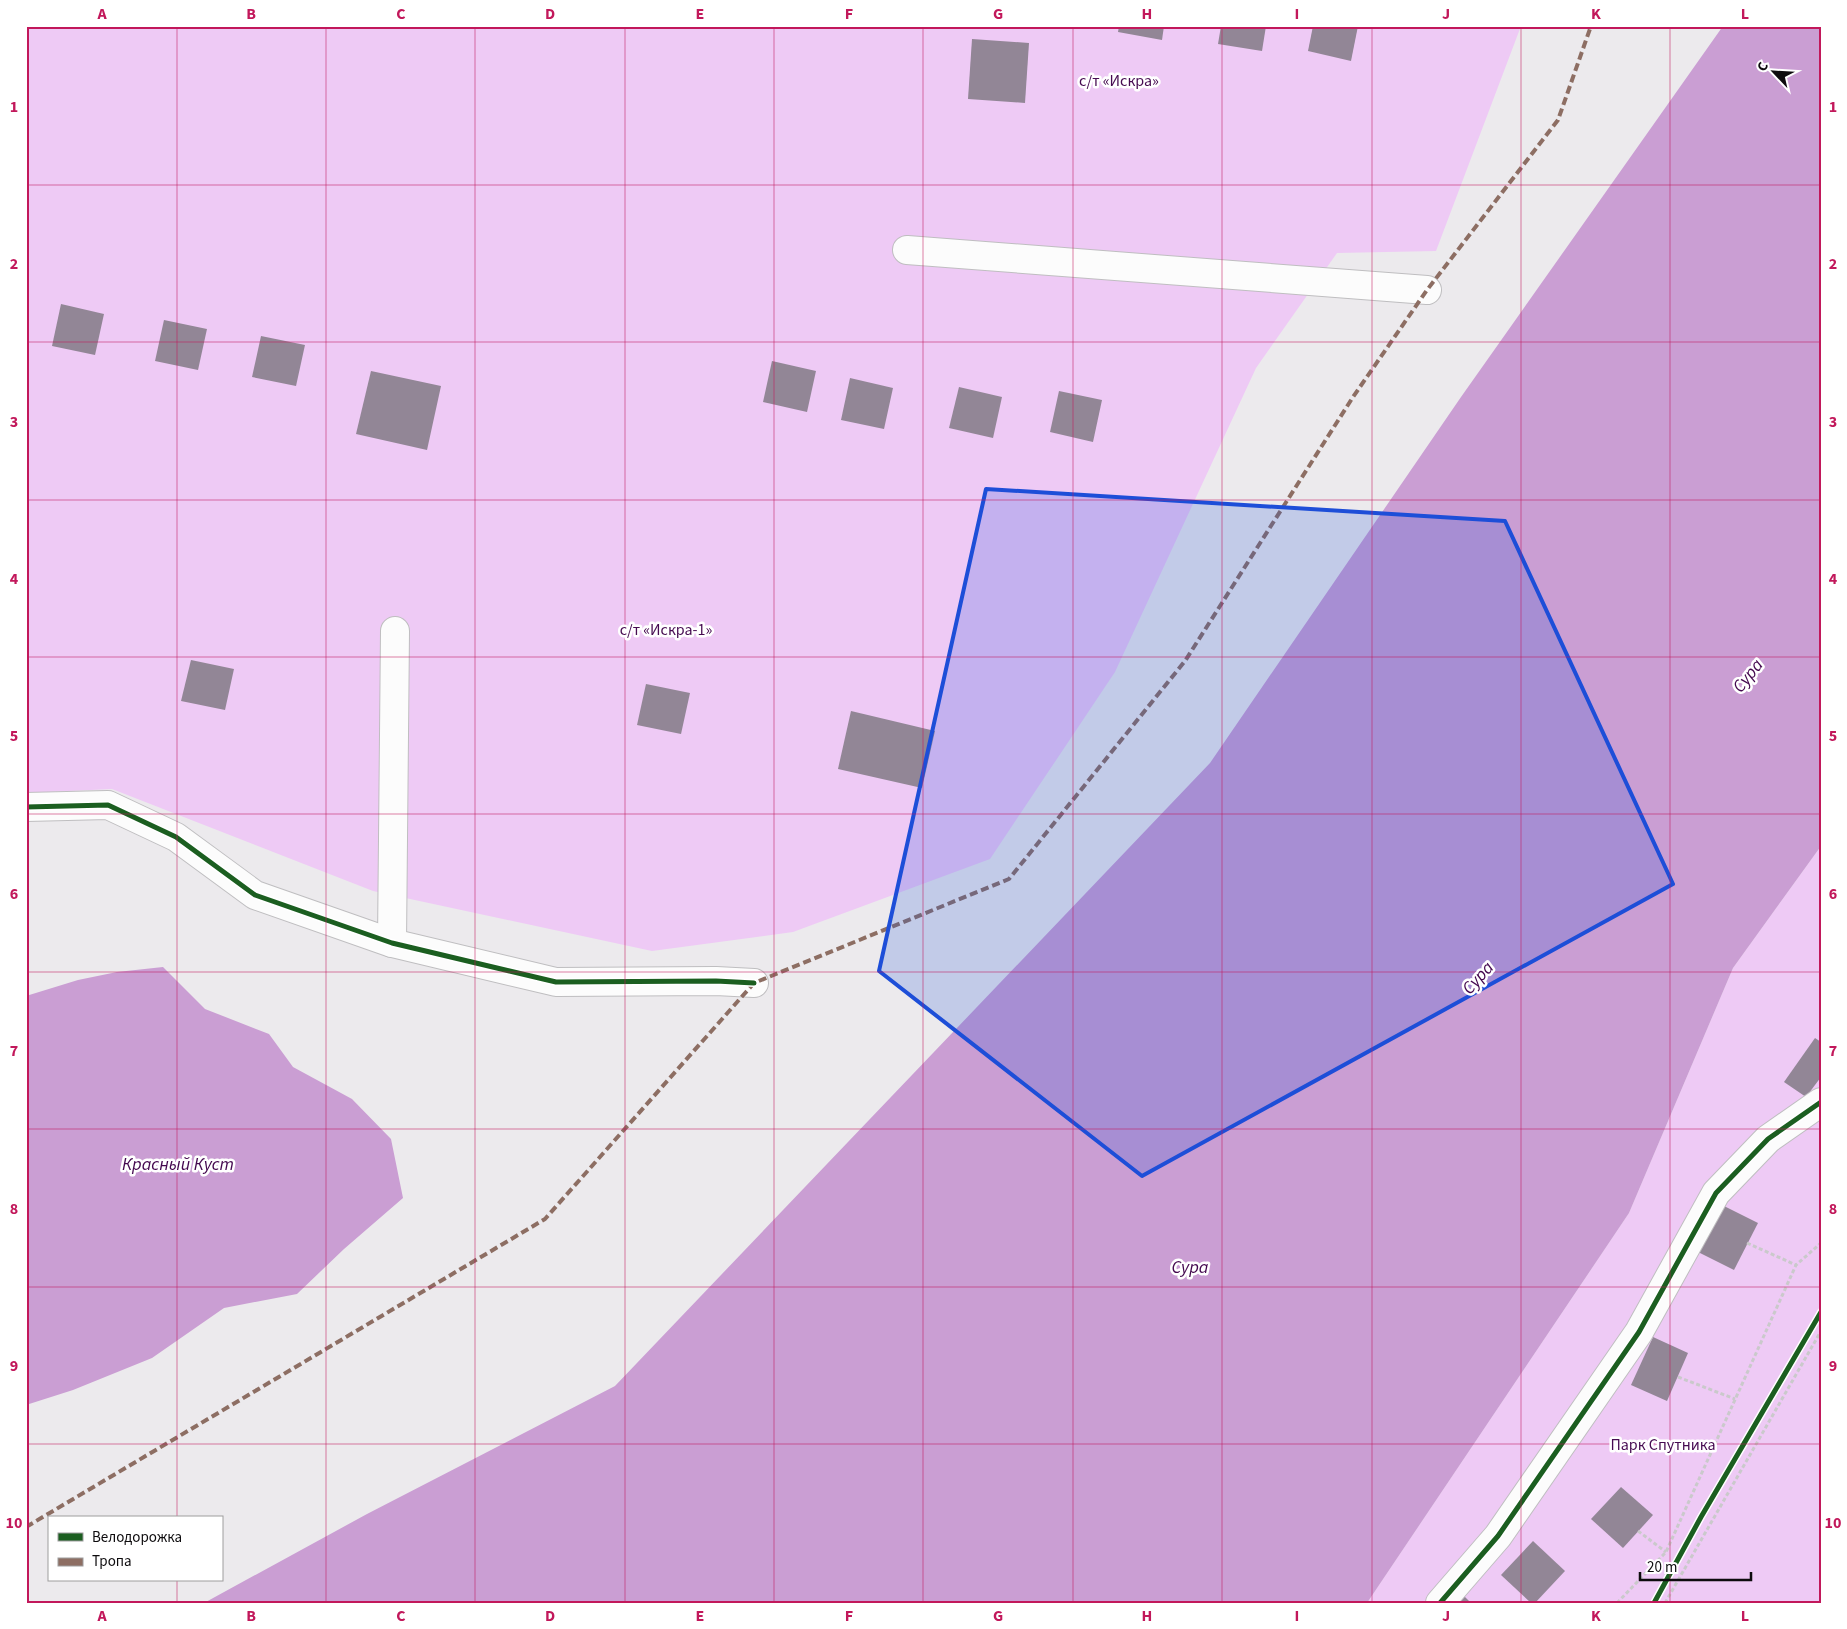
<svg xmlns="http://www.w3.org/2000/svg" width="1847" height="1629" font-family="'Source Sans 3',sans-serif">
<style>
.green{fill:#eecaf5}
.water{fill:#ca9ed3}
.building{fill:#928696}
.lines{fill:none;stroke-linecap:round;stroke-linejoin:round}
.minor-casing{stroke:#bfbec0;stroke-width:30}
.path{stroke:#cac9cb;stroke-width:3;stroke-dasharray:4 2.5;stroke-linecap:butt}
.minor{stroke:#fcfcfc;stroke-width:28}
.quiet{stroke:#8d6e63;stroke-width:4;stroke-dasharray:8 4;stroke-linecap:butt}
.cycleway-casing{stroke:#fff;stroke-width:8}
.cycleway{stroke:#1b5e20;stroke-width:5}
.marked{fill:#1d4ed8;fill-opacity:0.2;stroke:#1d4ed8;stroke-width:4;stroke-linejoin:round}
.grid{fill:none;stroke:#c2185b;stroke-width:1;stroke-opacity:0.55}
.labels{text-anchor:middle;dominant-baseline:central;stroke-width:5;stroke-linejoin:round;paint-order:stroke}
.park-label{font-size:16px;fill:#460b51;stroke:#fff}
.water-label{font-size:18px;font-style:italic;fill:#43074e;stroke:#fff}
.neatline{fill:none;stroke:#c2185b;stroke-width:2}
.grid-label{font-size:16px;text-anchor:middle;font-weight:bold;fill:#c2185b}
</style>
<rect width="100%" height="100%" fill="#eceaed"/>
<!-- green -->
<g class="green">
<path d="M26,26H1521L1436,251L1337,253L1256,368L1115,672L990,859L793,932L652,951L373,891L112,789L26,793Z"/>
<path d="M1821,846V1603H1367L1629,1213L1733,968Z"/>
</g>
<!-- water -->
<g class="water">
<path d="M1723,26H1821V846L1733,968L1629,1213L1367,1603H204L367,1514L615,1386L1210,763L1461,397Z"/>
<path d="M163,967L205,1009L269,1034L293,1067L352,1099L391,1139L403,1198L344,1249L297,1294L224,1308L152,1358L73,1390L26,1405V996L78,980L117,972Z"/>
</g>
<!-- building -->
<g class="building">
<path d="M1119,26H1164L1162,40L1118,32Z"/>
<path d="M1221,26H1266L1262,51L1218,44Z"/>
<path d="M1313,26H1358L1351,61L1308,51Z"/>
<path d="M972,39L1029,43L1025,103L968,99Z"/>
<path d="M61,304L104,314L95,355L52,346Z"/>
<path d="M164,320L207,329L198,370L155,361Z"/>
<path d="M261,336L305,345L296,386L252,377Z"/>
<path d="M772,361L816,371L807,412L763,402Z"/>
<path d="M371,371L441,386L427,450L356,434Z"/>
<path d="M850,378L893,388L884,429L841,420Z"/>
<path d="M959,387L1002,397L993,438L949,428Z"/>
<path d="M1059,391L1102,400L1093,442L1050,432Z"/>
<path d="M191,660L234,669L225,710L181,701Z"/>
<path d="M646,684L690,693L681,734L637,725Z"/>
<path d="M851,711L935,731L922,788L838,769Z"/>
<path d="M1815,1038L1821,1042V1077L1806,1097L1784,1082Z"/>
<path d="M1722,1205L1758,1223L1734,1270L1698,1252Z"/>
<path d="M1653,1337L1688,1353L1667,1401L1631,1385Z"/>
<path d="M1621,1487L1653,1515L1623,1548L1591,1519Z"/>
<path d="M1533,1541L1565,1571L1535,1603H1531L1501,1575Z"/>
<path d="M1463,1595L1471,1603H1457Z"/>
</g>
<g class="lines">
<defs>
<g id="minor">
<path d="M907,250L1427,290"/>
<path d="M26,807L108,805L176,837L255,895L392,943L556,982L716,981L754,983"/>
<path d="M392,943L395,631"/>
<path d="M1440,1603L1498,1536L1639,1332L1716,1193L1768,1139L1821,1102"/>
</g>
</defs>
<!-- minor casing -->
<use href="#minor" class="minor-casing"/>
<!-- path -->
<g class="path">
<path d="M1747,1243L1796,1265"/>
<path d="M1678,1377L1735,1399"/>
<path d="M1638,1531L1666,1552"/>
<path d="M1617,1603L1666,1552L1796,1265L1821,1243"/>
<path d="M1665,1603L1821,1331"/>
</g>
<!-- minor -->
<use href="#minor" class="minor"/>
<!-- quiet -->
<path class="quiet" d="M26,1527L545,1219L754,983L1009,879L1185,661L1353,397L1427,290L1558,120L1591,26"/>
<defs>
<g id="cycleway">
<path d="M26,807L108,805L176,837L255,895L392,943L556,982L716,981L754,983"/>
<path d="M1440,1603L1498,1536L1639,1332L1716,1193L1768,1139L1821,1102"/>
<path d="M1654,1603L1701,1517L1821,1312"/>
</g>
</defs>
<!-- cycleway casing -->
<use href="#cycleway" class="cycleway-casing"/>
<!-- cycleway -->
<use href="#cycleway" class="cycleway"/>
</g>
<!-- marked area -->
<path class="marked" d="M986,489L1505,521L1673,884L1142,1176L879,971Z"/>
<!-- grid -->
<path class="grid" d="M177,26V1518M326,26V1603M475,26V1603M625,26V1603M774,26V1603M923,26V1603M1073,26V1603M1222,26V1603M1372,26V1603M1521,26V1603M1670,26V1603M26,185H1821M26,342H1821M26,500H1821M26,657H1821M26,814H1821M26,972H1821M26,1129H1821M26,1287H1821M26,1444H1821M177,1580V1603"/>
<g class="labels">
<!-- park labels -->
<g class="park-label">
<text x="1119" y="81">с/т «Искра»</text>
<text x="666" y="630">с/т «Искра-1»</text>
<text x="1663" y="1445">Парк Спутника</text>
</g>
<!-- water labels -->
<g class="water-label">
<text transform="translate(1748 676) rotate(-51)">Сура</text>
<text transform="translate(1478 978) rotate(-48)">Сура</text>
<text x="178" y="1164">Красный Куст</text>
<text x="1190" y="1267">Сура</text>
</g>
</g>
<!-- border -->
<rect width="1847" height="1629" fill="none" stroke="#ffffff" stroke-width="55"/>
<!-- legend -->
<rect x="48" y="1516" width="175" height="65" fill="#ffffff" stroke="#9e9d9e"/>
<rect x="58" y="1533" width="25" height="8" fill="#1b5e20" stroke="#9e9d9e"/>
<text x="92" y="1542" font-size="15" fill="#0d0b0d">Велодорожка</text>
<rect x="58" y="1558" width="25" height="8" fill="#8d6e63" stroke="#9e9d9e"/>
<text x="92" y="1566" font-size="15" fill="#0d0b0d">Тропа</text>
<!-- north arrow -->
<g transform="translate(1774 72) rotate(295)" stroke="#ffffff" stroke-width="4" paint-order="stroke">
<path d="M0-4L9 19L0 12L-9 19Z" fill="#0d0b0d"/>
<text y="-8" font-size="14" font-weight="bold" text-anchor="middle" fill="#0d0b0d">С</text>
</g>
<!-- scale -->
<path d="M1640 1572v8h111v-8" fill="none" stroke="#0d0b0d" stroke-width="2.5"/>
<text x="1647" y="1572" font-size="15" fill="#0d0b0d" stroke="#ffffff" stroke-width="4" paint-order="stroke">20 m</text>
<rect x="28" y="28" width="1792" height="1574" class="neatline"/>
<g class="grid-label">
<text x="102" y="19">A</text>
<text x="251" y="19">B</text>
<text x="401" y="19">C</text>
<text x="550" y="19">D</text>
<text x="700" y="19">E</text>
<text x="849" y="19">F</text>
<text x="998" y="19">G</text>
<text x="1147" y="19">H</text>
<text x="1297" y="19">I</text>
<text x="1446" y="19">J</text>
<text x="1596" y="19">K</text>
<text x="1745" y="19">L</text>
<text x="14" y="112">1</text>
<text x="1833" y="112">1</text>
<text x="14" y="269">2</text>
<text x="1833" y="269">2</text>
<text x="14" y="427">3</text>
<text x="1833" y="427">3</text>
<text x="14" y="584">4</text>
<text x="1833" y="584">4</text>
<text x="14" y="741">5</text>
<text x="1833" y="741">5</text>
<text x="14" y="899">6</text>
<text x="1833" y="899">6</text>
<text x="14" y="1056">7</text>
<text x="1833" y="1056">7</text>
<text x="14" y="1214">8</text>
<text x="1833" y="1214">8</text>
<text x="14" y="1371">9</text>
<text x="1833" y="1371">9</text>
<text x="14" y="1528">10</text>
<text x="1833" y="1528">10</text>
<text x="102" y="1621">A</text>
<text x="251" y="1621">B</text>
<text x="401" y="1621">C</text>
<text x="550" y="1621">D</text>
<text x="700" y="1621">E</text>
<text x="849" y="1621">F</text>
<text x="998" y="1621">G</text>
<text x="1147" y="1621">H</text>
<text x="1297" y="1621">I</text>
<text x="1446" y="1621">J</text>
<text x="1596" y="1621">K</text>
<text x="1745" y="1621">L</text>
</g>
</svg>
